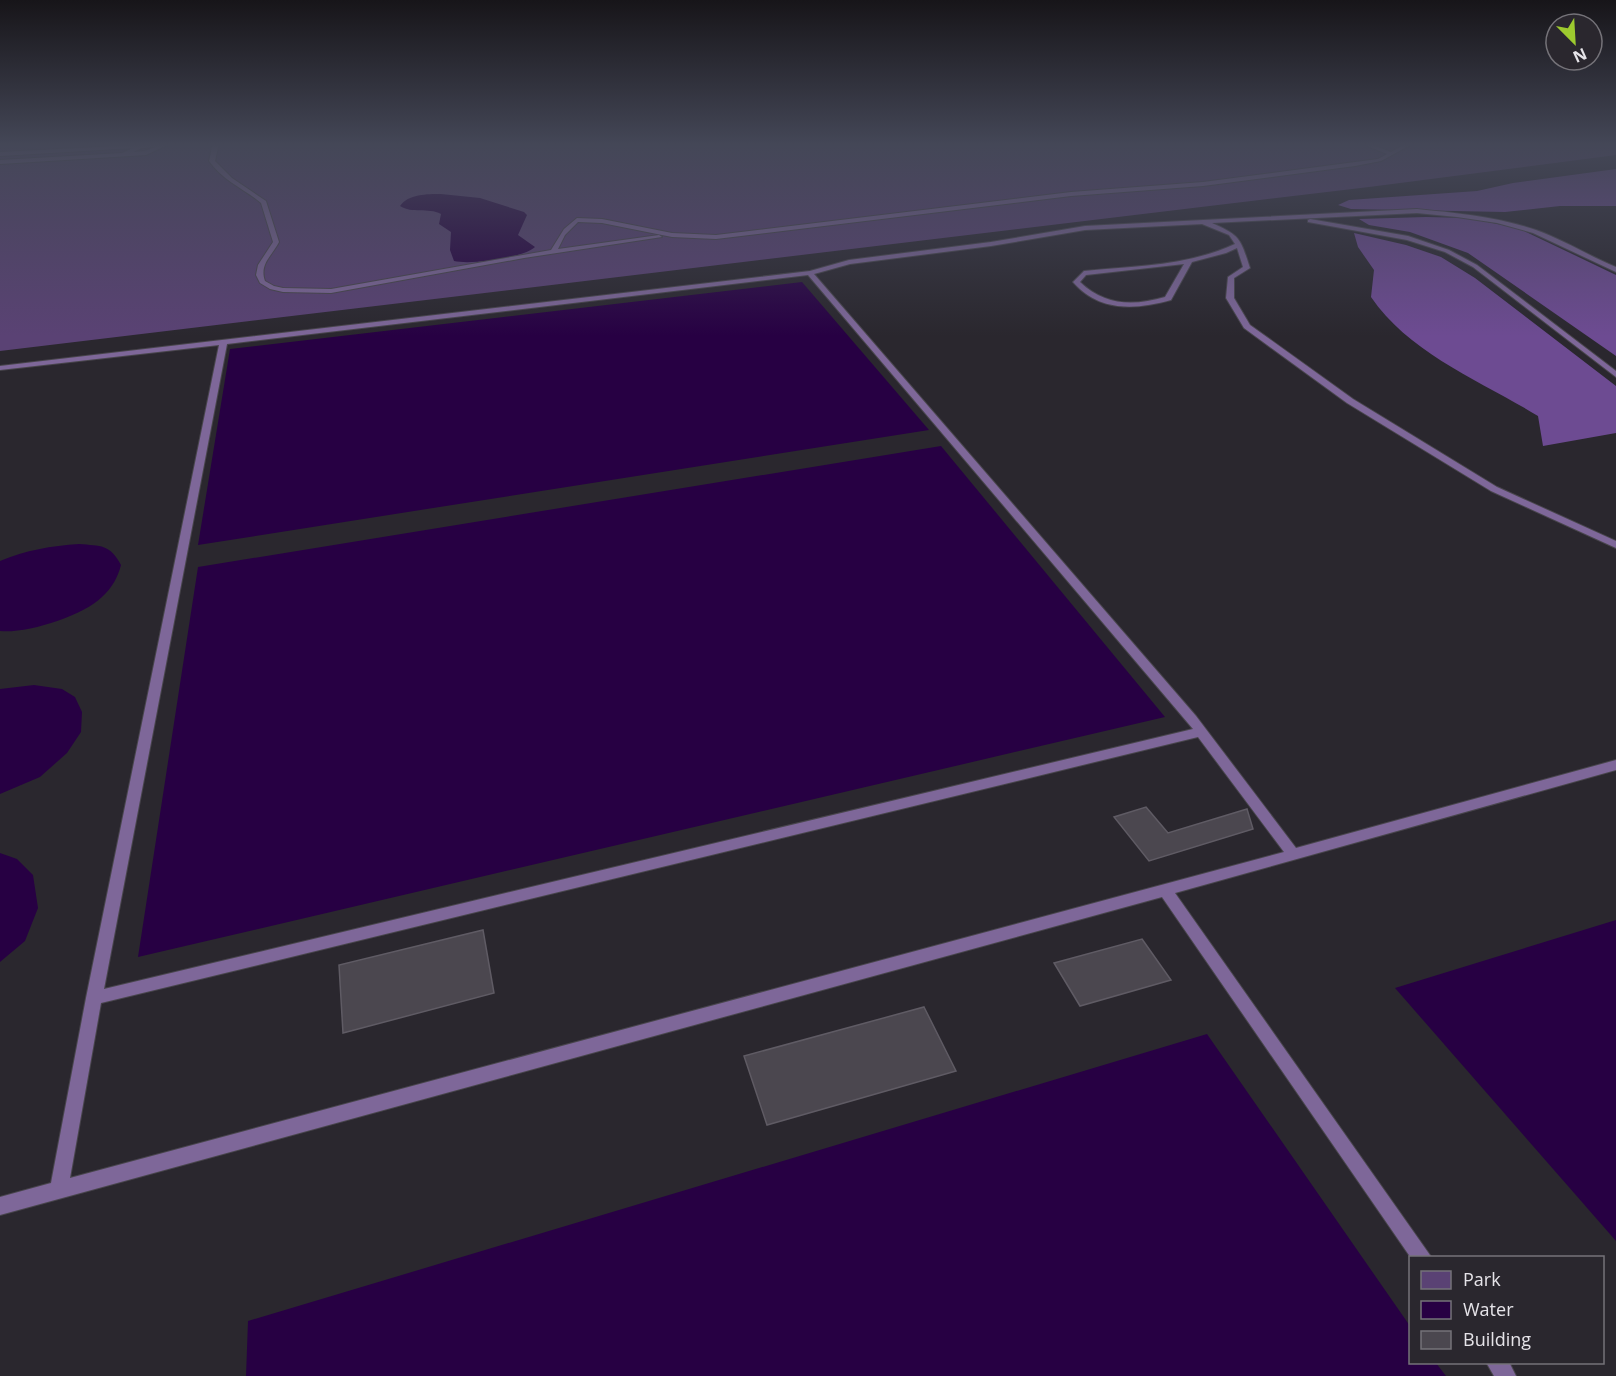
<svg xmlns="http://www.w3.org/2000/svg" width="1616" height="1376" font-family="'Open Sans',sans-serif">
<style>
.green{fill:#5a4274}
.forest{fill:#6d4b92}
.water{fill:#270043}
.building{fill:#4b474f;stroke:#5f5b64;stroke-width:1.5}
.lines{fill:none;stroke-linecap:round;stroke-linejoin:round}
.service-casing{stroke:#48454c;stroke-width:2}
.service{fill:#7e6799;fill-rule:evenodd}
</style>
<rect width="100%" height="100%" fill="#2a272e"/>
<!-- green -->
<path class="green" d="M0,143H1616V155L1369,187L0,351Z"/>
<!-- forest -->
<g class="forest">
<path d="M1616,169V206H1560L1505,212L1351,209L1338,205L1349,200L1477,191L1513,183Z"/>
<path d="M1426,217L1467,218L1518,228L1616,275V356L1468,253L1410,232L1369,225L1359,219Z"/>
<path d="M1354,233L1406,245L1441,257L1475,278L1616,386V433L1543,446L1538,416C1481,381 1410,354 1371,297L1374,270L1358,247Z"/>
</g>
<!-- water -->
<g class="water">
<path d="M441,194L480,198L524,212L527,215L518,235L535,247C523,258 471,265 454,261L450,250L451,232L439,224L441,214C428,207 412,214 400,206C408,194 427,194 441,194Z"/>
<path d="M802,282L929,430L198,545L230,349Z"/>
<path d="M941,446L1165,717L138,957L198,567Z"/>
<path d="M79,544C101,546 110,544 121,565C118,577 112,588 102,597C83,616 26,634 0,631V561C26,550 51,546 79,544Z"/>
<path d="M34,685L62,689L75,697L82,712L81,732L67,753L40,777L0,794V689Z"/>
<path d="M0,853L17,859L33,875L38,908L25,941L0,962Z"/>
<path d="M1616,920V1241L1395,988Z"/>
<path d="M1207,1034L1410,1326V1362L1436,1363L1446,1376H246L248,1321Z"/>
</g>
<!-- building -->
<g class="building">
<path d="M1146,807L1168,833L1247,809L1253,829L1149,861L1114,817Z"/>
<path d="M483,930L494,993L343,1033L339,965Z"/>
<path d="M1142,939L1171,980L1080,1006L1054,963Z"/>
<path d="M924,1007L956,1071L767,1125L744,1056Z"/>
</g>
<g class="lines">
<defs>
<g id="service">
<path d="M136,143H189L165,146L146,155L0,164V160L122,153L133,148L0,156V152L137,145ZM155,147L145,151L133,152L142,148Z"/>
<path d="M213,143H219L215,161L232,178L266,201L279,242C272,256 259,264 265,281L274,286L283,288L331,289L551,250L564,229L577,218L602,219L672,233L716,235L1071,192L1203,182L1355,162L1378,159L1387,154L1360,143H1368L1391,152L1407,143H1414L1381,161L1355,166L1203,186L1071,196L716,239L672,237L602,223L578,222L565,235L558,249L659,235L662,237L524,258L331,293L283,292L270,289L260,283L256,275L258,265L273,242L261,203C243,188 223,181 209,161Z"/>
<path d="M510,143H633L630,145Z"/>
<path d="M1417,209C1457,213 1498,217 1536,230C1564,240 1589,256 1616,267V272L1533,233L1497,223L1457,217L1417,213L1212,223C1241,236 1240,238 1250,268L1234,278V298L1250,325L1353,399L1497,487L1616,541V548L1491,491L1347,403L1244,328L1226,298L1228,277L1243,267L1237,248L1226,253L1192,262L1171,300C1135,310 1099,312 1073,282L1084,271C1135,266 1188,266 1235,244L1229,235L1202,224L1085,230L991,246L850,264L814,274L1196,716L1296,848L1616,760V770L1175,893L1432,1258H1411L1162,897L0,1215V1197L51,1183L86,998L219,345L0,370V366L810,271L849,260L991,242L1085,226ZM1184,264L1165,297C1134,306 1105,306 1080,282L1086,275ZM808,275L1193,729L104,989L227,344ZM1198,737L1284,852L70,1178L101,1003Z"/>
<path d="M1310,219L1408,236L1449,250L1477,265L1616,371V377L1473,267L1445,252L1407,240L1308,222V220Z"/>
<path d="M1486,1362H1509L1516,1376H1494Z"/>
</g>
</defs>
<!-- service casing -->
<use href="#service" class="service-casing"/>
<!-- service -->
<use href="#service" class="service"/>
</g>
<!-- sky -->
<linearGradient id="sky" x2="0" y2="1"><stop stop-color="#171519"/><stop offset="0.43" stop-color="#444757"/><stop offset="1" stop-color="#444757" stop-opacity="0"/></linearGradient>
<rect width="1616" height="336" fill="url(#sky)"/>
<!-- legend -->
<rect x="1409" y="1256" width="195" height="108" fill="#2a272e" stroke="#757379" stroke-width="1.5"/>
<rect x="1421" y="1271" width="30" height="18" fill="#5a4274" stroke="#757379" stroke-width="1.5"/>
<text x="1463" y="1286" font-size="18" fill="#e6e4e9">Park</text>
<rect x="1421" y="1301" width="30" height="18" fill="#270043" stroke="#757379" stroke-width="1.5"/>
<text x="1463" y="1316" font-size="18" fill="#e6e4e9">Water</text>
<rect x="1421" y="1331" width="30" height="18" fill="#4b474f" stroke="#757379" stroke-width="1.5"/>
<text x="1463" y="1346" font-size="18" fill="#e6e4e9">Building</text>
<!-- north arrow -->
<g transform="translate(1574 42) rotate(156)"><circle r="28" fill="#2a272e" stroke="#757379" stroke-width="1.5"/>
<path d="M0-4.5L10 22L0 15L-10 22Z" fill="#9dca2f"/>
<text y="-9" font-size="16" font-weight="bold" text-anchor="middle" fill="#e6e4e9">N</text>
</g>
</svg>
